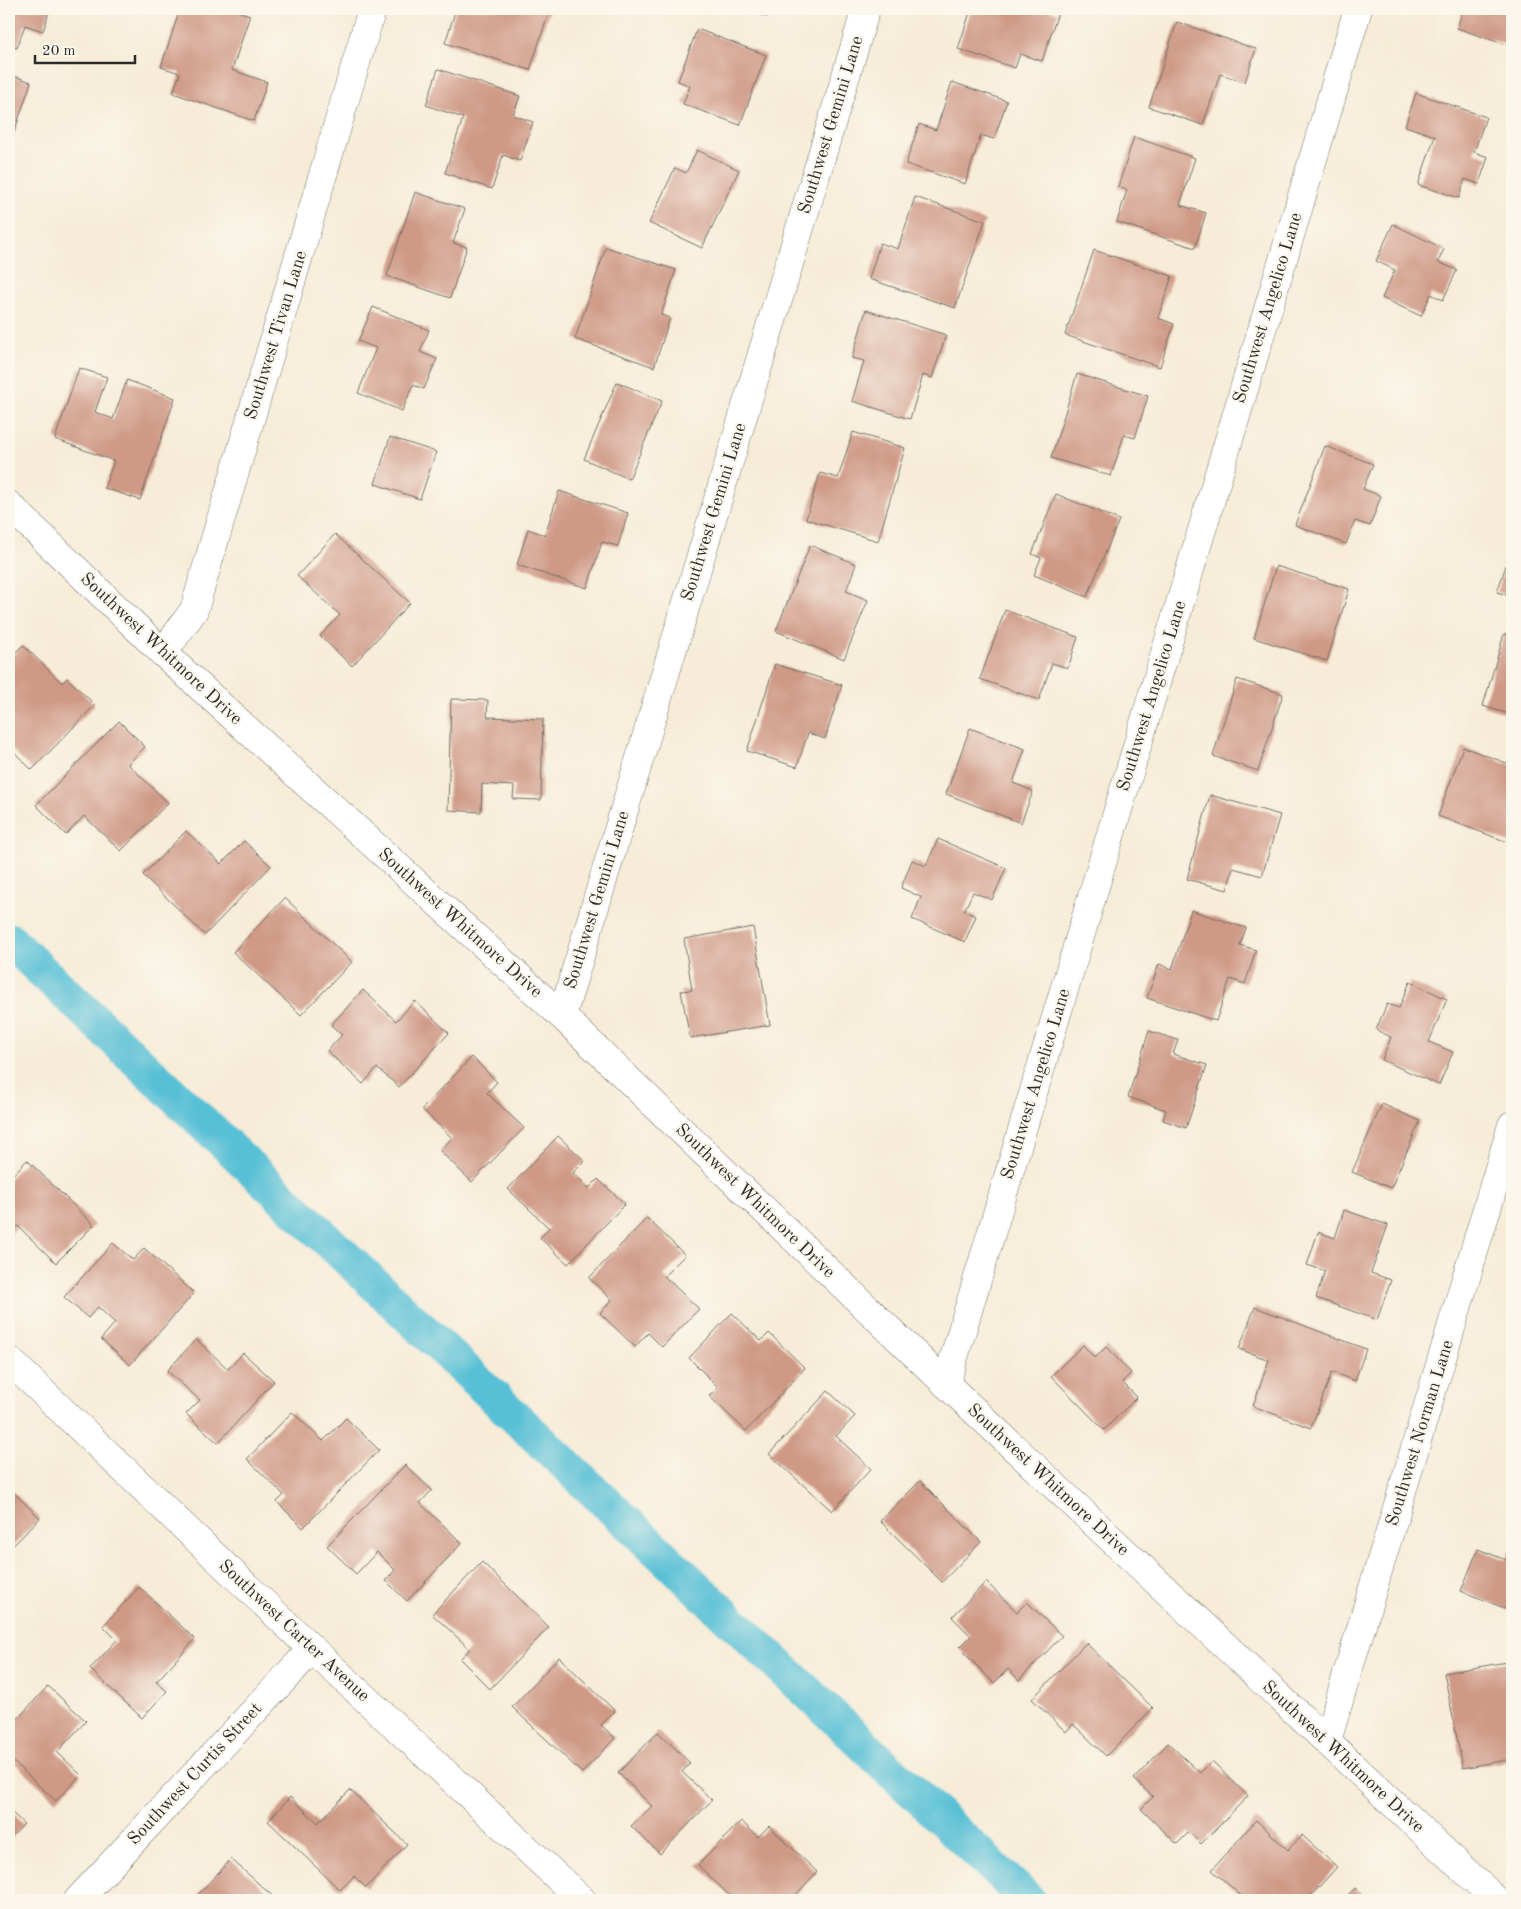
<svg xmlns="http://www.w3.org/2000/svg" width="1521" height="1909" font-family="'Old Standard TT',serif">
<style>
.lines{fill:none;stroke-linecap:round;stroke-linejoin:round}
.canal{stroke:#59c0d6;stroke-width:35}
.building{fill:#cf9986}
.minor-casing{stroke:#726f67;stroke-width:29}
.minor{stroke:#fff;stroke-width:28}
.labels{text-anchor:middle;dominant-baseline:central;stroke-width:4.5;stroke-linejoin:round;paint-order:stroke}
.street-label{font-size:18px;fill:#2b2b2b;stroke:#fbf7ec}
</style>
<rect width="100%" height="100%" fill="#fbf7ec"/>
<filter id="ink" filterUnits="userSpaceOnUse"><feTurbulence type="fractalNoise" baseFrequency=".02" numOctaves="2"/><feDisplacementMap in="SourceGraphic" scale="10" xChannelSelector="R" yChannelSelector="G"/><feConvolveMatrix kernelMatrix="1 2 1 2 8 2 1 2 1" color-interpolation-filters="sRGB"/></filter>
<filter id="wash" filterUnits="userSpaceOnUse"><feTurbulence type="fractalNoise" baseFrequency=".0096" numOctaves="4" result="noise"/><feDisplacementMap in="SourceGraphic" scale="20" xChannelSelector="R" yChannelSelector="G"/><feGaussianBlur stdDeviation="1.12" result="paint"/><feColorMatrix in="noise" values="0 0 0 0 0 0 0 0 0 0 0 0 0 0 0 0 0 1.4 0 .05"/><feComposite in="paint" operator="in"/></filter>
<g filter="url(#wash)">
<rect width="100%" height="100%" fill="#f6ecd7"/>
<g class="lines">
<!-- canal -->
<path class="canal" d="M9,940L1028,1900"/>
</g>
<g id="blocks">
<!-- building -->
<g class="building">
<path d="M9,9H50L43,31L25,25L17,48L9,46Z"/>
<path d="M180,9H230L250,15L232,70L267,82L254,121L173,93L180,73L161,67Z"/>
<path d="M456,9H550L530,70L445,43Z"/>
<path d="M742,9H769L767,17Z"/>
<path d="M971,9H1046L1058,13L1042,61L1020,54L1015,68L958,49Z"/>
<path d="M1463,9H1512V47L1457,28Z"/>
<path d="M1177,22L1256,49L1245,82L1220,74L1203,125L1149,107Z"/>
<path d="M697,29L766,55L740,125L683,104L690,86L678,81Z"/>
<path d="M438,69L520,96L513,115L533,122L520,161L503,155L492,189L445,173L463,118L426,105Z"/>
<path d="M9,74L31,82L9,148Z"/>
<path d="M952,82L1007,101L994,139L981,135L965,184L906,164L919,124L936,130Z"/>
<path d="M1416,93L1486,117L1474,152L1488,157L1479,184L1465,179L1459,198L1418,185L1435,136L1405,126Z"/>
<path d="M1134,137L1195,158L1180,205L1206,213L1195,248L1117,222L1127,190L1118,187Z"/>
<path d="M697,150L739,170L702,248L649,223L675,168L686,173Z"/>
<path d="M415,192L465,209L453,243L467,247L450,298L387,276Z"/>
<path d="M915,197L985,221L955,308L869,279L880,243L898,249Z"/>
<path d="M1393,224L1444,249L1438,262L1457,270L1443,300L1431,294L1421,316L1382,298L1395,270L1376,261Z"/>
<path d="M606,247L676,270L661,315L670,318L654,367L575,339Z"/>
<path d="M1094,250L1172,276L1158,318L1174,324L1160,367L1065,335Z"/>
<path d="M373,307L429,330L420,352L437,359L424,389L413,385L402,411L358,393L376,348L358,341Z"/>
<path d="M866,310L946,335L932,378L923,375L910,419L852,401L864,361L852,358Z"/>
<path d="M79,368L107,377L95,412L113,419L127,380L175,398L140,500L104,488L114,461L55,439Z"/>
<path d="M1077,374L1148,396L1135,438L1124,435L1111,476L1051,458Z"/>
<path d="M617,382L662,401L629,479L584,459Z"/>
<path d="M853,432L905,448L878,541L806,519L820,473L838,478Z"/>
<path d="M390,437L436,452L420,499L375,484Z"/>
<path d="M1325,446L1373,464L1363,489L1381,496L1370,526L1355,521L1346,544L1295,525Z"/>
<path d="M559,491L628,513L618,546L602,542L587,588L517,565L528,529L545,535Z"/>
<path d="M1056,494L1119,520L1087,597L1034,575L1041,558L1032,554Z"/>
<path d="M335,534L410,603L352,666L320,636L340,615L297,576Z"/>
<path d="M810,545L856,564L846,591L868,600L844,659L776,631Z"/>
<path d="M1512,548V597L1497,592Z"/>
<path d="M1276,566L1349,589L1327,661L1254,638Z"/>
<path d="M1005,610L1078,637L1068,668L1052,663L1039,700L980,679Z"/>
<path d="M1504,634L1512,636V715L1483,706Z"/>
<path d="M23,645L62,683L67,678L95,705L32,770L9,747V659Z"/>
<path d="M775,664L842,685L825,739L808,733L797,767L747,751Z"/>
<path d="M1237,679L1283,694L1258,771L1213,756Z"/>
<path d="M451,699L488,700L487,717L543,719L541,800L513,799L514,786L482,784L481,812L448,810Z"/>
<path d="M119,721L145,747L128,764L168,803L121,851L84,816L66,835L36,805Z"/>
<path d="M970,728L1025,749L1013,783L1033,791L1021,823L946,794Z"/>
<path d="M1463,747L1512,765V836L1510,843L1438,816Z"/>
<path d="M1210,795L1280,815L1262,876L1233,868L1227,890L1187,879Z"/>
<path d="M186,831L221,864L244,841L271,866L205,935L143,875Z"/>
<path d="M938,839L1006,868L992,900L973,892L964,911L976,916L965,942L912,919L921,897L901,888L912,860L926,866Z"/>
<path d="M285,898L352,962L301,1015L233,952Z"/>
<path d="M1191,910L1246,928L1240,945L1256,950L1245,984L1230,979L1216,1021L1147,998L1159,964L1172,969Z"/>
<path d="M753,927L770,1025L690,1038L681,991L692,990L684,939Z"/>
<path d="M1410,982L1447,999L1429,1042L1453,1052L1439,1085L1382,1060L1391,1037L1376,1030L1387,1004L1399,1008Z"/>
<path d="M363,990L396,1021L415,1001L449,1033L399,1087L377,1068L363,1084L327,1051L342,1035L331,1025Z"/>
<path d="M1149,1031L1178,1040L1173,1054L1207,1065L1186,1128L1163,1120L1166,1110L1128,1097Z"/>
<path d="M472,1057L497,1082L487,1093L524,1128L472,1182L440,1151L452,1138L422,1109Z"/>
<path d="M1382,1104L1420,1121L1391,1188L1352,1172Z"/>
<path d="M558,1136L585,1161L573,1173L589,1188L598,1179L625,1204L568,1264L540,1238L549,1228L508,1189Z"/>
<path d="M27,1160L94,1225L56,1263L18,1226L9,1235V1179Z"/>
<path d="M1344,1210L1388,1225L1371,1273L1391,1280L1377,1320L1316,1298L1325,1271L1307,1265L1318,1232L1335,1238Z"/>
<path d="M647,1218L685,1255L664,1276L699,1309L662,1347L648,1333L635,1347L600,1313L612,1300L589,1278Z"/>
<path d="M113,1243L133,1260L144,1248L194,1293L130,1365L101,1339L115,1323L98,1307L88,1318L64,1297Z"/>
<path d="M1255,1307L1366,1349L1355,1381L1332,1372L1311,1428L1253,1406L1269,1360L1239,1349Z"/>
<path d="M732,1313L761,1341L769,1333L805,1368L746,1431L709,1396L718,1387L689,1358Z"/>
<path d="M196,1339L228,1369L243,1353L274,1381L218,1443L186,1414L200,1400L167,1371Z"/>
<path d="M1083,1345L1095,1358L1106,1347L1131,1373L1122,1382L1137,1397L1104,1430L1051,1376Z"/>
<path d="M828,1391L855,1416L836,1436L871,1469L832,1511L769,1454Z"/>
<path d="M292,1412L323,1441L346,1418L379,1450L303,1528L277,1502L284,1495L247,1459Z"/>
<path d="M405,1465L432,1490L420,1503L462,1543L407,1601L386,1581L395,1570L377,1552L356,1574L327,1546Z"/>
<path d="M920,1481L981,1542L942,1582L880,1521Z"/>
<path d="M9,1488L40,1518L9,1550Z"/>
<path d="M1512,1545V1611L1461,1591L1478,1549L1506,1560Z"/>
<path d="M482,1562L549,1627L490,1689L460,1659L470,1649L432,1614Z"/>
<path d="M986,1582L1017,1612L1027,1602L1062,1636L1019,1680L1008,1669L994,1683L959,1648L971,1636L952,1617Z"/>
<path d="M139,1587L195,1639L156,1682L167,1691L142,1718L90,1669L117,1640L103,1626Z"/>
<path d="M1086,1643L1153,1708L1106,1756L1073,1724L1066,1732L1032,1699Z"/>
<path d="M559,1657L615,1711L601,1725L615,1738L582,1773L512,1707Z"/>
<path d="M1512,1661V1759L1463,1768L1444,1673Z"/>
<path d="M48,1686L86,1721L57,1752L81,1775L56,1801L9,1758V1740L18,1730L12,1725Z"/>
<path d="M658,1732L690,1763L682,1772L712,1800L660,1854L631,1826L652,1806L618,1773Z"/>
<path d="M1168,1743L1200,1773L1212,1761L1248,1796L1201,1844L1189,1832L1177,1844L1141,1809L1153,1797L1134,1779Z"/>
<path d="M350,1790L407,1844L366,1888L354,1876L340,1890L268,1821L290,1797L318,1823Z"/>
<path d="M9,1810L24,1824L9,1840Z"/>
<path d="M1256,1820L1288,1850L1302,1835L1337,1867L1307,1900H1246L1212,1870Z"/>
<path d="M741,1821L758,1837L769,1826L817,1872L791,1900H734L698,1865Z"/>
<path d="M231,1859L277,1900H193Z"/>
<path d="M1355,1888L1368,1900H1343Z"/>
</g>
</g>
</g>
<g filter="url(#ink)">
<use href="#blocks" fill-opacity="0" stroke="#726f67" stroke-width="1"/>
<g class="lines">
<defs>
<g id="minor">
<path d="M9,505L163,653L562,1016L946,1384L1496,1900"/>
<path d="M163,653L194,610L372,9"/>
<path d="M562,1016L866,9"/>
<path d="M9,1360L312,1649L582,1900"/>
<path d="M946,1384L1358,9"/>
<path d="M1327,1741L1512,1125"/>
<path d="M78,1900L312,1649"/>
</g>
</defs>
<!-- minor casing -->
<use href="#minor" class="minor-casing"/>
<!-- minor -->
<use href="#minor" class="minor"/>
</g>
</g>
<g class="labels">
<!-- street labels -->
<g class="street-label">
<text transform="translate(831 125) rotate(-73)">Southwest Gemini Lane</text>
<text transform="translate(1268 308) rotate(-73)">Southwest Angelico Lane</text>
<text transform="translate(276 335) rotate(-73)">Southwest Tivan Lane</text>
<text transform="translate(714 512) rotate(-73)">Southwest Gemini Lane</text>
<text transform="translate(161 649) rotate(43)">Southwest Whitmore Drive</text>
<text transform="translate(1152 696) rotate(-73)">Southwest Angelico Lane</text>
<text transform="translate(597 900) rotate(-73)">Southwest Gemini Lane</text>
<text transform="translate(460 923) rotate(42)">Southwest Whitmore Drive</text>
<text transform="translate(1036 1084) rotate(-73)">Southwest Angelico Lane</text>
<text transform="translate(755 1201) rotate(44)">Southwest Whitmore Drive</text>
<text transform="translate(1420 1433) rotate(-73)">Southwest Norman Lane</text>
<text transform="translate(1048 1480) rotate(43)">Southwest Whitmore Drive</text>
<text transform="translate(294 1631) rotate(43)">Southwest Carter Avenue</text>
<text transform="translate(1343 1757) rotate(43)">Southwest Whitmore Drive</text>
<text transform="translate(195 1774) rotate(-47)">Southwest Curtis Street</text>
</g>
</g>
<!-- margin -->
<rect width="1521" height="1909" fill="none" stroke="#fbf7ec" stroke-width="30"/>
<!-- scale -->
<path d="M35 55v8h100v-8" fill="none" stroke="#2b2b2b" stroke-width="2.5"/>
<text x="42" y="55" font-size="15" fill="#2b2b2b" stroke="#fbf7ec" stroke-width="4" paint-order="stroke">20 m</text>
</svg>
